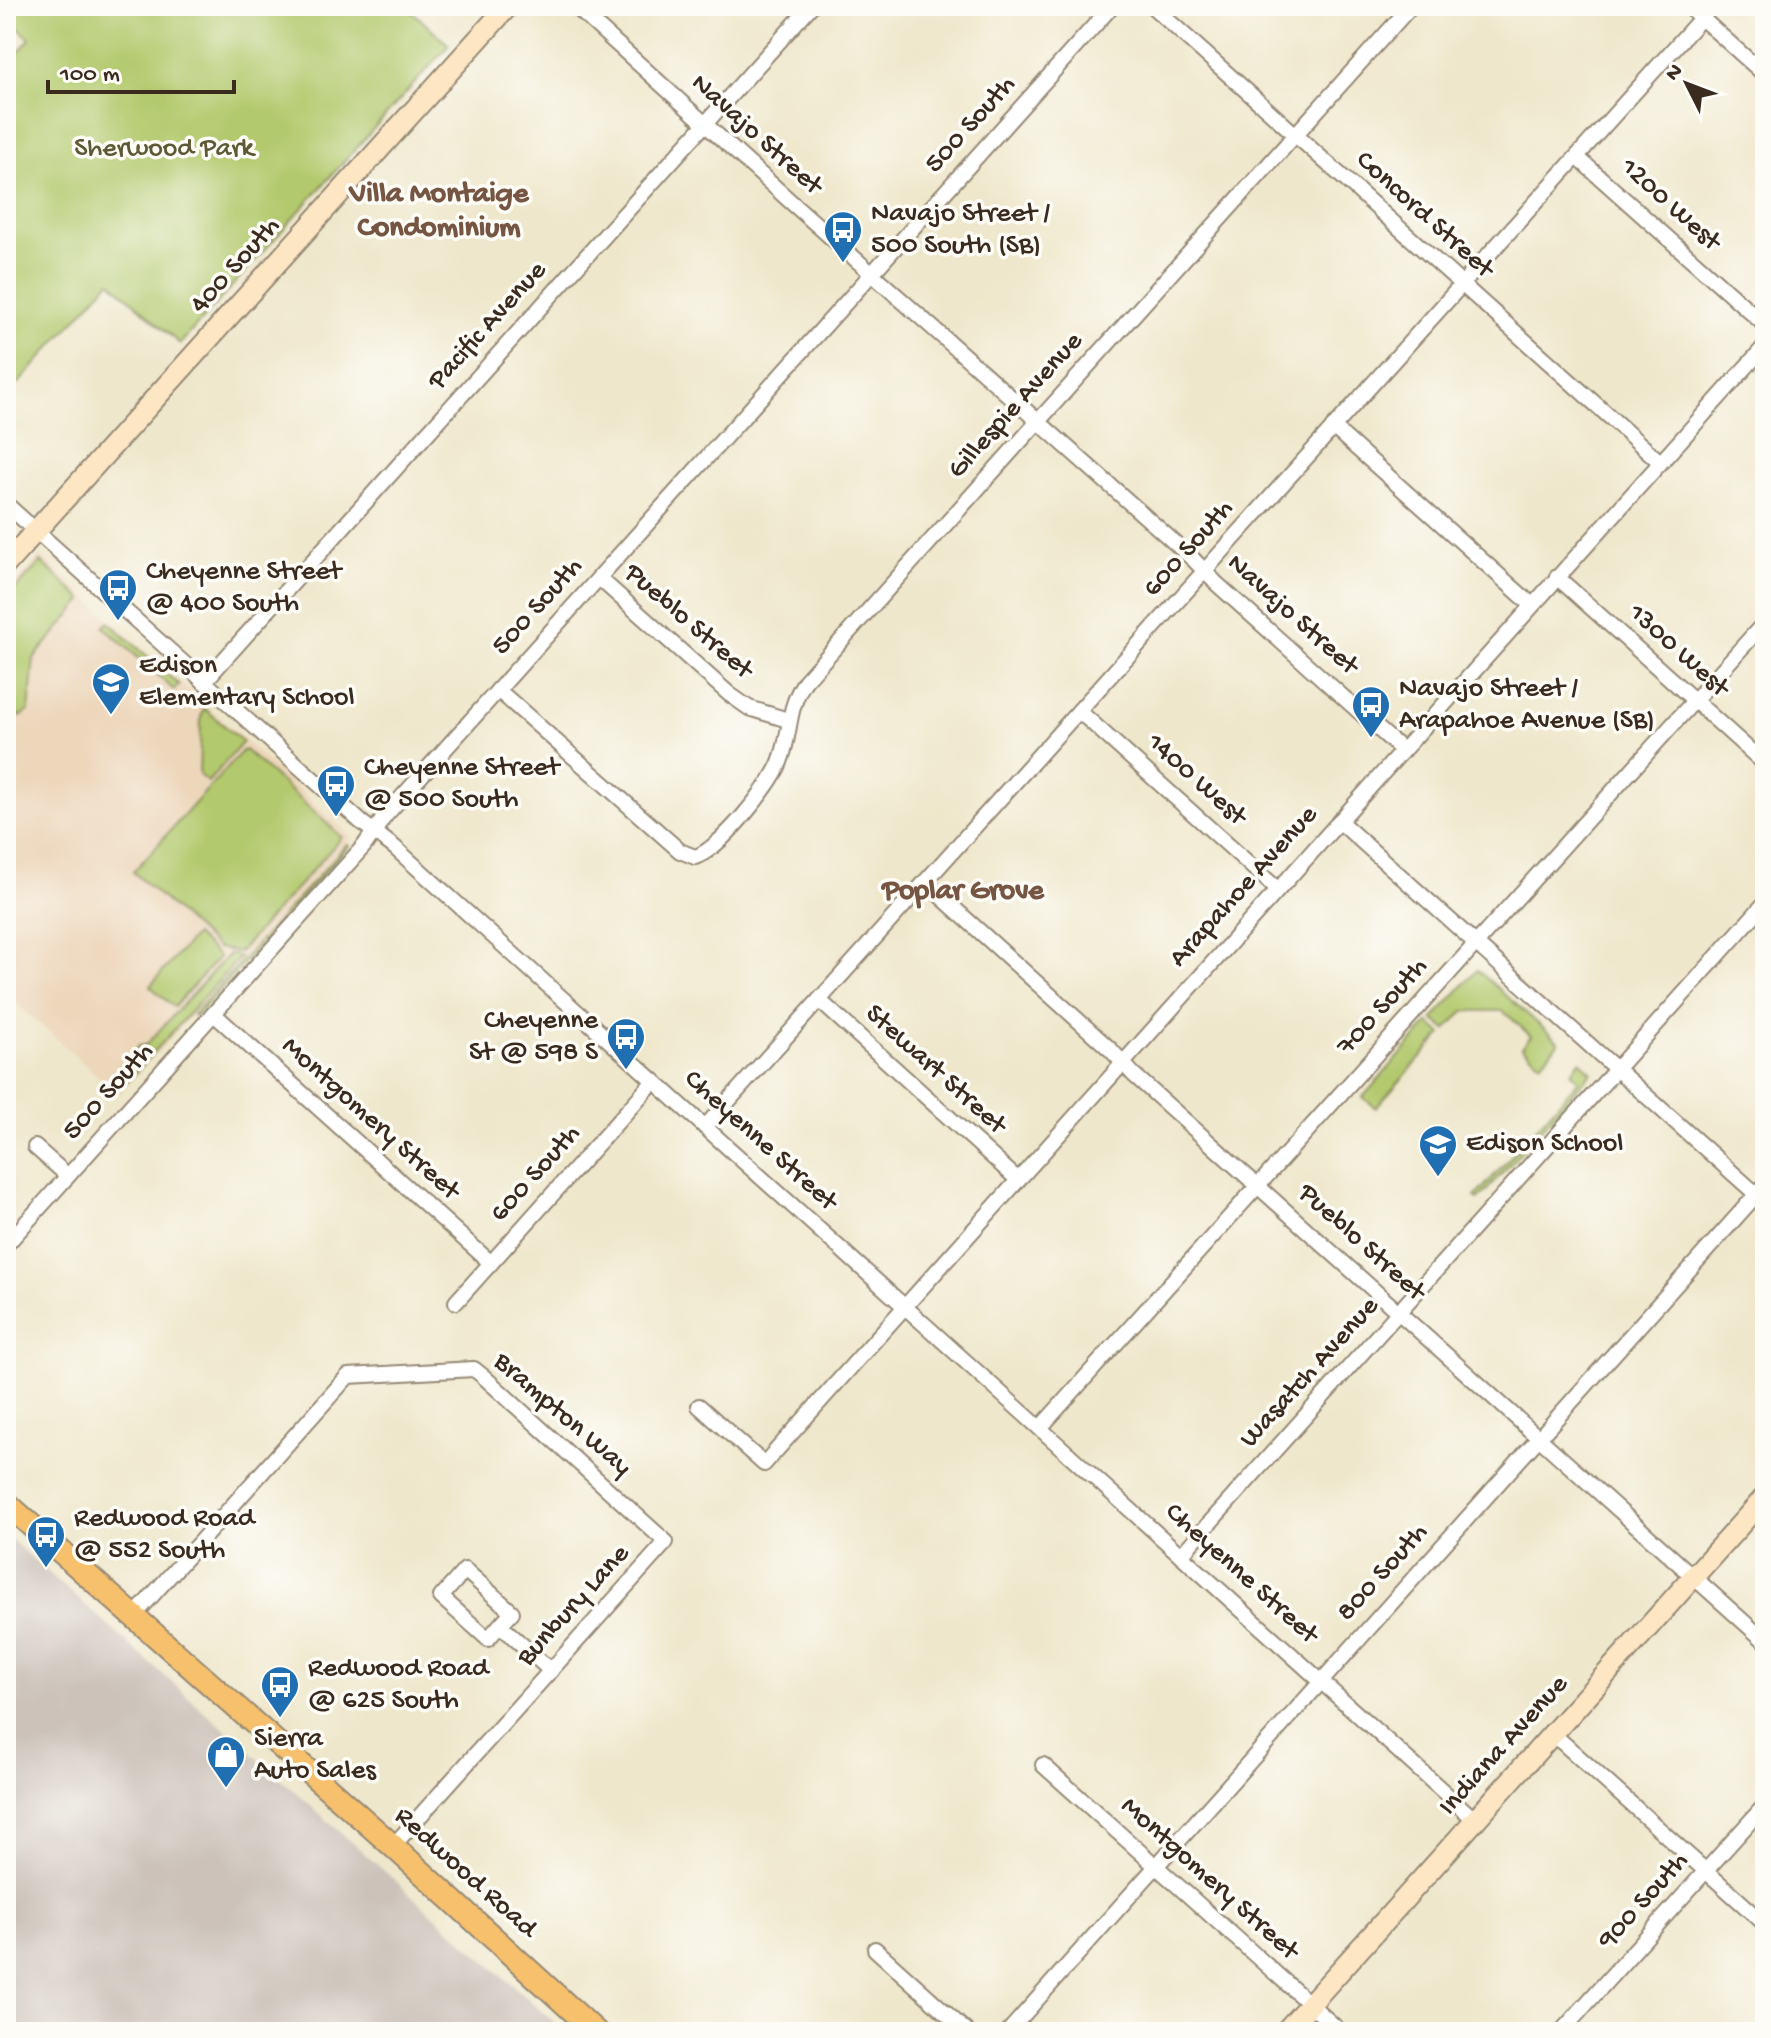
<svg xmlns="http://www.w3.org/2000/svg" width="1771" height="2038" font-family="'Gochi Hand',sans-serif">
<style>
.built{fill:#edd7bb}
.industrial{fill:#ccc2b9}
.green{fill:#b3c96d;stroke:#777a46;stroke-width:2}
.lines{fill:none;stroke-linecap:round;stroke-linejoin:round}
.street-casing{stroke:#958874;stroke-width:18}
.secondary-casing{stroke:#958874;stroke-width:24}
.primary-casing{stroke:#958874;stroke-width:26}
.street{stroke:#fff;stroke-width:14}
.secondary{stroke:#fce6c4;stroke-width:20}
.primary{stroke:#f7c06c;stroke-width:22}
.labels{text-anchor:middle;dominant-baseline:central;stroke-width:7;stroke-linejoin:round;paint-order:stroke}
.street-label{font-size:28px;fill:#3b2a1e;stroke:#fdfcf7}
.park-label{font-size:28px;fill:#5f5a36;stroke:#fdfcf7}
.poi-label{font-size:28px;fill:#3b2a1e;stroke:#fdfcf7;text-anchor:start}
.neighbourhood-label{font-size:30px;font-weight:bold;fill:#765542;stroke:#fdfcf7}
</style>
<rect width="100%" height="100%" fill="#fdfcf7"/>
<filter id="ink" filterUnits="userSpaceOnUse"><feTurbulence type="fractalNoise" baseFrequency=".0125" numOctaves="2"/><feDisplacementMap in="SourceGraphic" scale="16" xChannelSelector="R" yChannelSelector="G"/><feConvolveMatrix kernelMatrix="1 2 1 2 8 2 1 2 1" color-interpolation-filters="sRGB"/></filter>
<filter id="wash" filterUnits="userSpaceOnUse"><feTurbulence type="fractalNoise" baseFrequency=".006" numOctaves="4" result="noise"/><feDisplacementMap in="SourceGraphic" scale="32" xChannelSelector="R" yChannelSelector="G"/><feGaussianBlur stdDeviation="1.8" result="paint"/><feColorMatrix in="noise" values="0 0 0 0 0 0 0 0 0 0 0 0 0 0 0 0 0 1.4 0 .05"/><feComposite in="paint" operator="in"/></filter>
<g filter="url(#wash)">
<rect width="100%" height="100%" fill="#efe7cb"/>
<!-- built -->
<path class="built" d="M40,556L352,837L119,1095L6,994V595Z"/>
<!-- industrial -->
<path class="industrial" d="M6,1535L480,1956L565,2032H6Z"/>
<!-- green -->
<g class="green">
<path d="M6,6H406L449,45L180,344L110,281L18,384L6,372V66L30,39L6,16Z"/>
<path d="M41,562L83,600L34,658L29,710L21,717L6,704V599Z"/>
<path d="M109,622L179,685L174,690L104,627Z"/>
<path d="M204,708L243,742L208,782L199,775L201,717Z"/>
<path d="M245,750L342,837L239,952L217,948L133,872L242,751Z"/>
<path d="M347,844L349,846L197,1016L193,1015Z"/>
<path d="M195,935L219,957L174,1007L150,986Z"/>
<path d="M229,954L240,957L128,1081L115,1072L139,1046L146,1045Z"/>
<path d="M1477,970L1559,1042L1541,1063L1522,1047L1531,1036L1503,1011H1464L1446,1030L1433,1019Z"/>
<path d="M1429,1023L1442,1034L1376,1108L1363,1097Z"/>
<path d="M1580,1061L1592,1072L1478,1200L1475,1197L1579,1080L1571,1072Z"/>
</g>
</g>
<g filter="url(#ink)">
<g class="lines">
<defs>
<g id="street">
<path d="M575,6L790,201L1193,559L1217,584L1402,750"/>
<path d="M1152,6L1660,462"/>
<path d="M1688,6L1765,75"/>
<path d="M1577,157L1765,325"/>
<path d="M1333,427L1532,605"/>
<path d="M6,504L361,822L394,847L1475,1820"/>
<path d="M1557,577L1765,764"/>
<path d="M599,578L729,694L749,708L788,720"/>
<path d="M204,682L811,6"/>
<path d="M498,690L680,851L695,857C718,851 771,786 780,762C792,732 786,710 805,681L1411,6"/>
<path d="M1079,711L1277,889"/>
<path d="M1339,821L1765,1202"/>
<path d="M925,882L1111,1050L1134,1075L1765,1641"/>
<path d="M819,1000L1017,1179"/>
<path d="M214,1014L491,1263"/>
<path d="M705,1127L1712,6"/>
<path d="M35,1147L68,1176"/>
<path d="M6,1245L364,846L385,816L1112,6"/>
<path d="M456,1302L654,1081"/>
<path d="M699,1406L764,1464L1765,346"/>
<path d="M1040,1428L1765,622"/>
<path d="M1181,1555L1765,903"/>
<path d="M133,1617L348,1376L474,1369L484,1377L666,1542L393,1846"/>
<path d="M500,1625L512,1612L465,1570L441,1597L488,1639L500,1625L551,1671"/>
<path d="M1553,1734L1765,1924"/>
<path d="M1043,1765L1341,2032"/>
<path d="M875,1949L967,2032"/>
<path d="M1008,2032L1765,1185"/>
<path d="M1561,2032L1765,1805"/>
</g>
<g id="secondary">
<path d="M6,564L508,6"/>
<path d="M1285,2032L1765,1497"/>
</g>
<path id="primary" d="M6,1503L393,1846L596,2032"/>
</defs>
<!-- street casing -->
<use href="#street" class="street-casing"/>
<!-- secondary casing -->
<use href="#secondary" class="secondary-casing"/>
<!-- primary casing -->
<use href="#primary" class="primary-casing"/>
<!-- street -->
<use href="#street" class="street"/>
<!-- secondary -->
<use href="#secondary" class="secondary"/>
<!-- primary -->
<use href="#primary" class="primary"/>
</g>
</g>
<!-- icons -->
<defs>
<symbol id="bus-pin" viewBox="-11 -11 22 30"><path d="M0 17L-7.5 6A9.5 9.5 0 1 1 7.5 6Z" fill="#1f6fb2" stroke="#fdfcf7"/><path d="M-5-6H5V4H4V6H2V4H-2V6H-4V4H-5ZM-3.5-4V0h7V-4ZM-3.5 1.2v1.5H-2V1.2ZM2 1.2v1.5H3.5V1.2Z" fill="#fff"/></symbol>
<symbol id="school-pin" viewBox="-11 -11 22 30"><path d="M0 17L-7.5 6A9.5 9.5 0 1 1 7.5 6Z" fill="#1f6fb2" stroke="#fdfcf7"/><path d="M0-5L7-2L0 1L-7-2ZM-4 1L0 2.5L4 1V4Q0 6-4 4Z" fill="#fff"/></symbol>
<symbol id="shop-pin" viewBox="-11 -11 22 30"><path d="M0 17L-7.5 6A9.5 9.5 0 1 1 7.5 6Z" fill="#1f6fb2" stroke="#fdfcf7"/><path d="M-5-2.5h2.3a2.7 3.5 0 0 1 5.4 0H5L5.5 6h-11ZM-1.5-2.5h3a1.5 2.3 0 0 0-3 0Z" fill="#fff"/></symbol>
</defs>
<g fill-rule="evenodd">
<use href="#bus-pin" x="821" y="208" width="44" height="60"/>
<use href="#bus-pin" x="96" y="566" width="44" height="60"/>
<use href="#school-pin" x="89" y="660" width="44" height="60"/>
<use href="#bus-pin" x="1349" y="683" width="44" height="60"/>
<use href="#bus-pin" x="314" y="762" width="44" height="60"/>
<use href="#bus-pin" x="604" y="1015" width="44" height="60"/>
<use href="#school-pin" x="1416" y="1122" width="44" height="60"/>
<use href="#bus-pin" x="24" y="1513" width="44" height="60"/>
<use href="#bus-pin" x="258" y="1663" width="44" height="60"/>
<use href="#shop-pin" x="204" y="1733" width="44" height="60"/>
</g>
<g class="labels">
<!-- street labels -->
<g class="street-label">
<text transform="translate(971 125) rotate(-48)">500 South</text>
<text transform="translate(756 135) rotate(42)">Navajo Street</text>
<text transform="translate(1670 205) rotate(42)">1200 West</text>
<text transform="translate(1424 215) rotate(42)">Concord Street</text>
<text transform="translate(236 266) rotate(-48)">400 South</text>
<text transform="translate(488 326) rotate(-48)">Pacific Avenue</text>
<text transform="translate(1016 406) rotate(-48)">Gillespie Avenue</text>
<text transform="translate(1189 549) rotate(-48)">600 South</text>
<text transform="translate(538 607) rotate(-48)">500 South</text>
<text transform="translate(1292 615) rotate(42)">Navajo Street</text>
<text transform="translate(688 622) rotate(41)">Pueblo Street</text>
<text transform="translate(1678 651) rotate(42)">1300 West</text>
<text transform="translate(1196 780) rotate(42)">1400 West</text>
<text transform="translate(1244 887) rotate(-48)">Arapahoe Avenue</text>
<text transform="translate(1383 1007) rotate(-48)">700 South</text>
<text transform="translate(935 1070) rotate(42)">Stewart Street</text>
<text transform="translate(109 1092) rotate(-48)">500 South</text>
<text transform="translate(370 1119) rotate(42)">Montgomery Street</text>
<text transform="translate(760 1141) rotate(42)">Cheyenne Street</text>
<text transform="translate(536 1174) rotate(-48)">600 South</text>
<text transform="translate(1361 1243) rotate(42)">Pueblo Street</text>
<text transform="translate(1310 1373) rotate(-48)">Wasatch Avenue</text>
<text transform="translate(562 1415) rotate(41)">Brampton Way</text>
<text transform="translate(1383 1573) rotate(-48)">800 South</text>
<text transform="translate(1241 1574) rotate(42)">Cheyenne Street</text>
<text transform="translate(574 1606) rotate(-48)">Bunbury Lane</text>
<text transform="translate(1504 1746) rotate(-48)">Indiana Avenue</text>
<text transform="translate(465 1873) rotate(42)">Redwood Road</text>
<text transform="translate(1209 1879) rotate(42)">Montgomery Street</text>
<text transform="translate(1644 1901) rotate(-48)">900 South</text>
</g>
<!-- park labels -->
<g class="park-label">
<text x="164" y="149">Sherwood Park</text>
</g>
<!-- poi labels -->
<g class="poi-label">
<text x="871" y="214">Navajo Street /<tspan x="871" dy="32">500 South (SB)</tspan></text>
<text x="146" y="572">Cheyenne Street<tspan x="146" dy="32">@ 400 South</tspan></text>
<text x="139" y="666">Edison<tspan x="139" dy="32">Elementary School</tspan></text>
<text x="1399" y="689">Navajo Street /<tspan x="1399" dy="32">Arapahoe Avenue (SB)</tspan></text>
<text x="364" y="768">Cheyenne Street<tspan x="364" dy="32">@ 500 South</tspan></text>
<text x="598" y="1021" text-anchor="end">Cheyenne<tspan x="598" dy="32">St @ 598 S</tspan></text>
<text x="1466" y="1144">Edison School</text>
<text x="74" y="1519">Redwood Road<tspan x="74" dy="32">@ 552 South</tspan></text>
<text x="308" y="1669">Redwood Road<tspan x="308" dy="32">@ 625 South</tspan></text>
<text x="254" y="1739">Sierra<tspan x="254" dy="32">Auto Sales</tspan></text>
</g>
<!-- neighbourhood labels -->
<g class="neighbourhood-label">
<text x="439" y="195">Villa Montaige<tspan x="439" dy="34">Condominium</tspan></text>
<text x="963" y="892">Poplar Grove</text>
</g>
</g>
<!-- margin -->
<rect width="1771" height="2038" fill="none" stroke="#fdfcf7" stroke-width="32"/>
<!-- north arrow -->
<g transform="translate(1687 84) rotate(312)" stroke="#fdfcf7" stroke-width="6" paint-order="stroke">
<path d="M0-6L14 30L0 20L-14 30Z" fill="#3b2a1e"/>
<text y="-12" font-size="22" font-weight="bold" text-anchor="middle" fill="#3b2a1e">N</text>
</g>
<!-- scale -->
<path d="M48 80v12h186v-12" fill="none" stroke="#3b2a1e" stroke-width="4"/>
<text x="60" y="80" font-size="24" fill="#3b2a1e" stroke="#fdfcf7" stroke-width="6" paint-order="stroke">100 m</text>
</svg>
